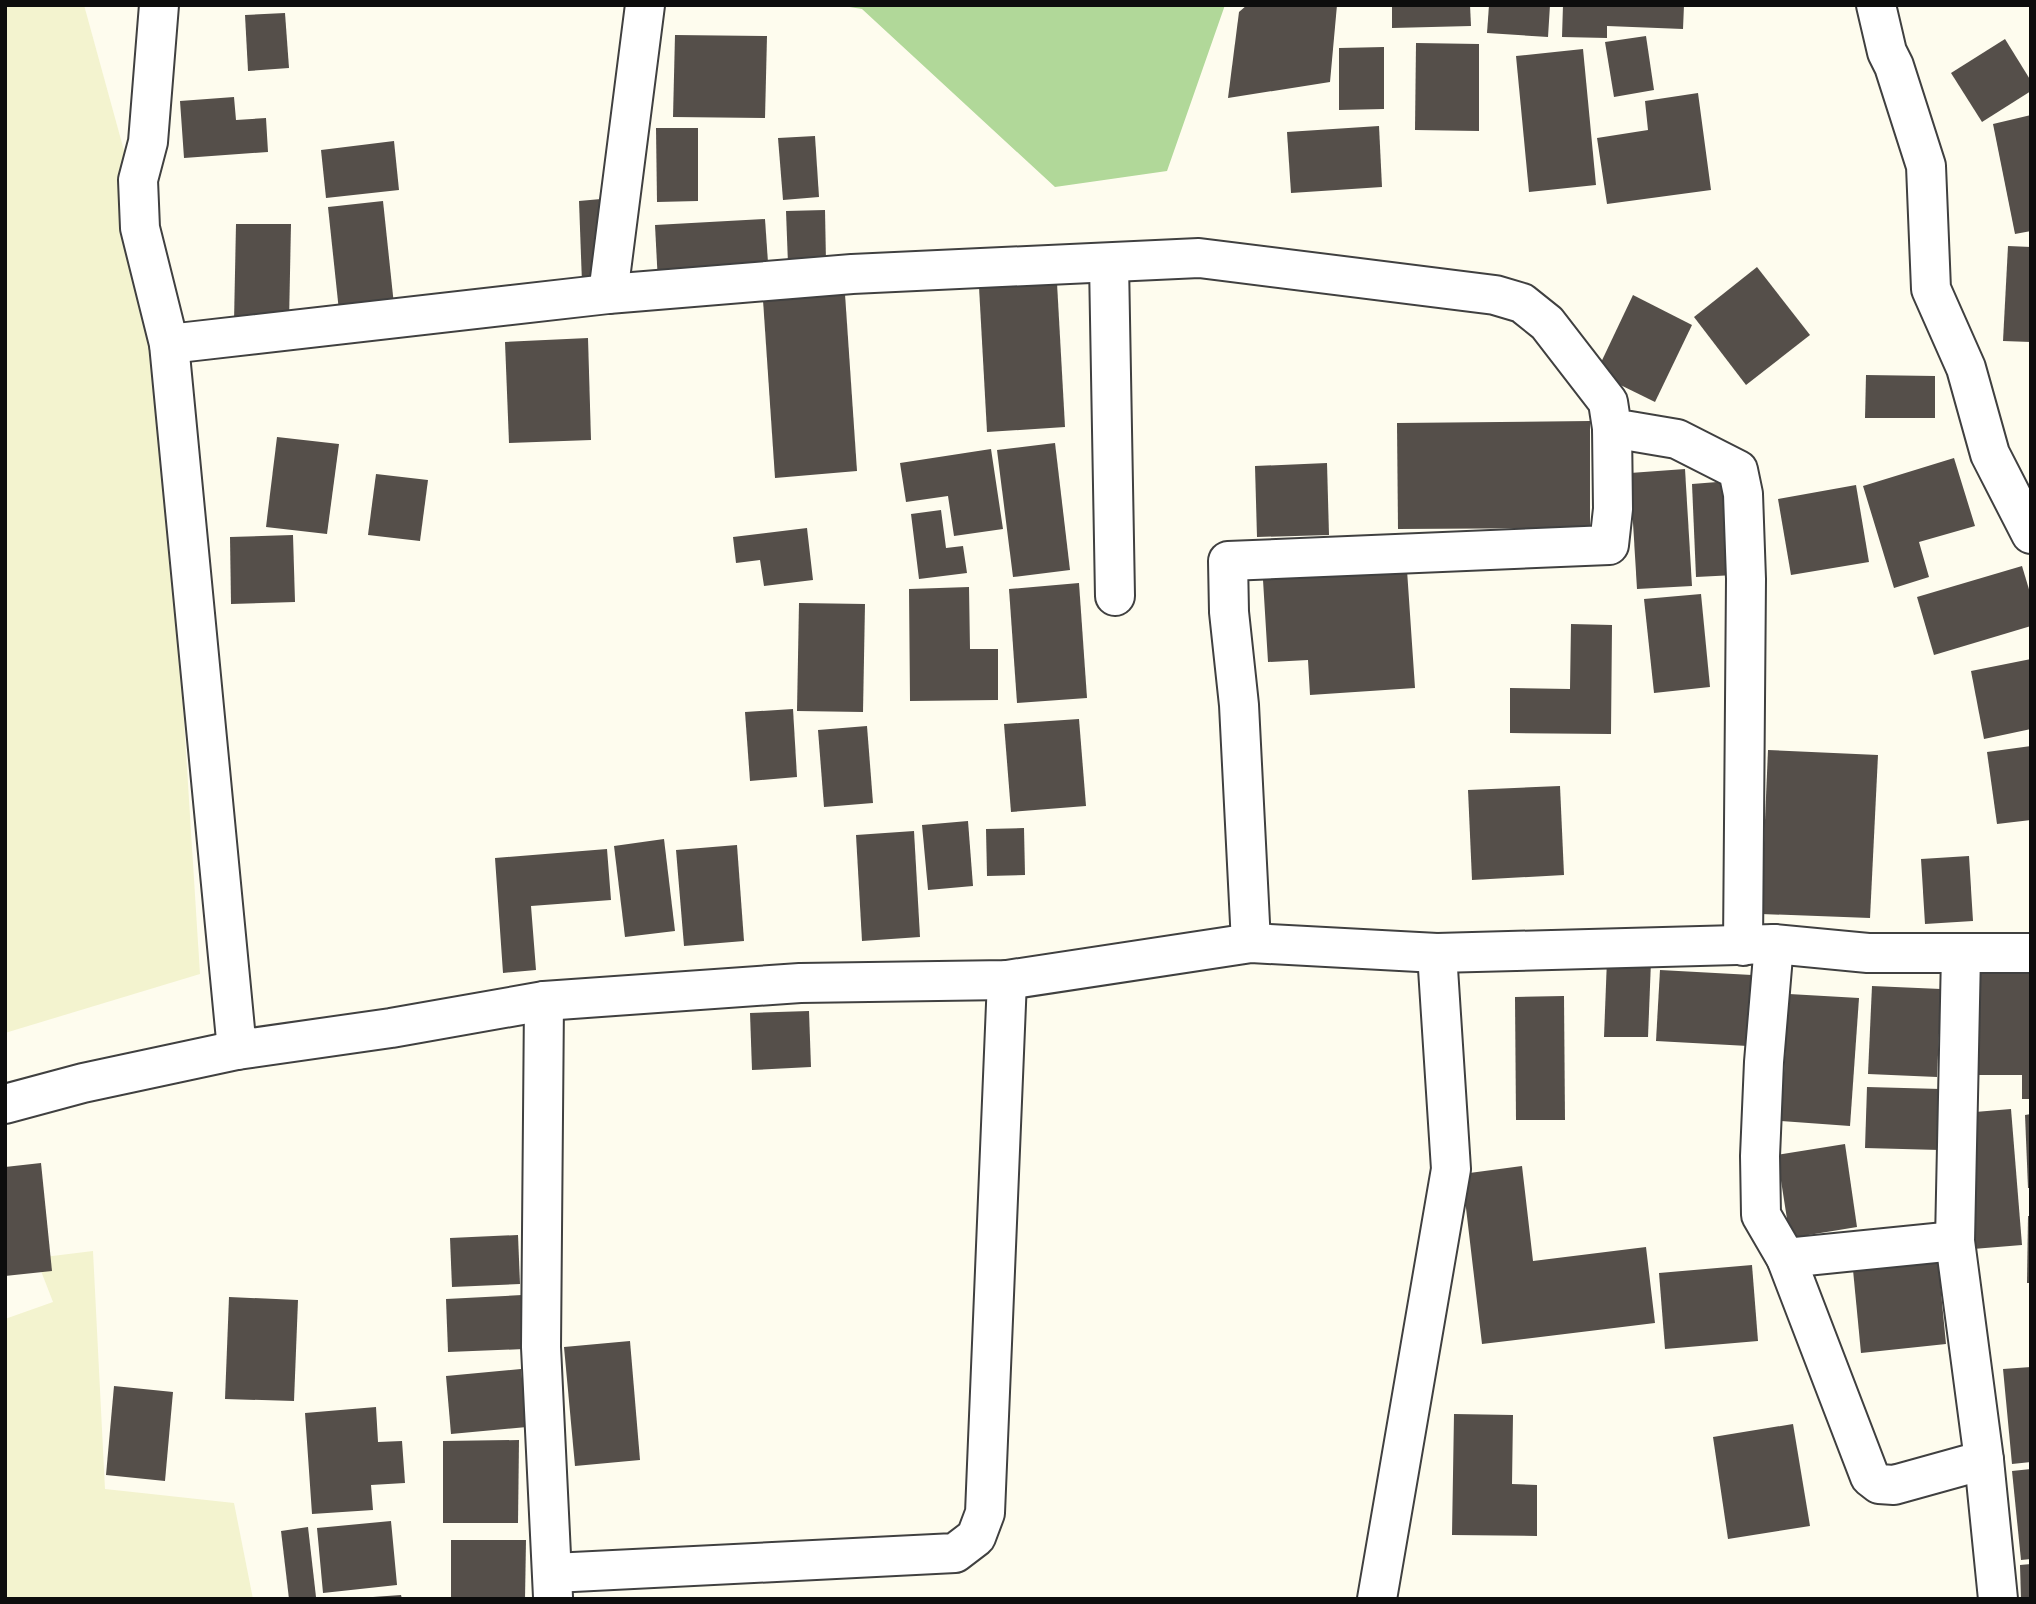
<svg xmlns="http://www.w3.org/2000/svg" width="2036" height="1604" font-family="Lora,serif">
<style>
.farmland{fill:#f3f3cf}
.forest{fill:#b1d899}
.building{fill:#554f4a}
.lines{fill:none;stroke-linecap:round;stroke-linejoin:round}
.minor-casing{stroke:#404040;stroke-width:42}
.minor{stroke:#fff;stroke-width:38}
</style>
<rect width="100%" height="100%" fill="#fefcee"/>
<!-- farmland -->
<g class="farmland">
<path d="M5,5H84L137,198L161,357L200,974L5,1033Z"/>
<path d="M93,1251L105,1489L234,1503L253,1599H5V1319L53,1302L36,1258Z"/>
</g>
<!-- forest -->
<path class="forest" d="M837,5H1225L1167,171L1055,187L862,9Z"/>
<!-- building -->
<g class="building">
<path d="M1247,5H1337L1330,82L1228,98L1239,12Z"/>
<path d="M1392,5H1470L1471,26L1392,28Z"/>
<path d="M1489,5H1550L1548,37L1487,33Z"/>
<path d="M1563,5H1684L1683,29L1607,26V38L1562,37Z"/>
<path d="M285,13L289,68L248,71L245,15Z"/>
<path d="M675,35L767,36L765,118L673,117Z"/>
<path d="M1646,36L1654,90L1614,97L1605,42Z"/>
<path d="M2005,39L2031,81V91L1982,122L1951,73Z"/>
<path d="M1416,43L1479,44V131L1415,130Z"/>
<path d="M1384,47V109L1339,110V48Z"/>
<path d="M1583,49L1596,185L1529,192L1516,56Z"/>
<path d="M1698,93L1711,190L1607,204L1597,138L1648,130L1645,101Z"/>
<path d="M234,97L236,120L266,118L268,152L184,158L180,101Z"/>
<path d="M2031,115V231L2015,234L1993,124Z"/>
<path d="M1379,126L1382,187L1291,193L1287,132Z"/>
<path d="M656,128H698V201L657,202Z"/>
<path d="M815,136L819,197L783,200L778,138Z"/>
<path d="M394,141L399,190L326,198L321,150Z"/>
<path d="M601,199L604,282L582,283L579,201Z"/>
<path d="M383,201L394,305L339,311L328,207Z"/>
<path d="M825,210L826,262L788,264L786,211Z"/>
<path d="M765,219L769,277L658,283L655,225Z"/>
<path d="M236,224H291L289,322H234Z"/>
<path d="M2008,246L2031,247V342L2003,341Z"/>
<path d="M1757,267L1810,335L1746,385L1694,317Z"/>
<path d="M1057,283L1065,427L987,432L979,287Z"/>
<path d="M845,294L857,471L775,478L763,300Z"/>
<path d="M1633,295L1692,325L1655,402L1596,373Z"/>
<path d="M588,338L591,440L509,443L505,342Z"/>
<path d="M1866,375L1935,376V418H1865Z"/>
<path d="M1590,421V528L1398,529L1397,423Z"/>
<path d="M277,437L339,444L327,534L266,527Z"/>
<path d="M1055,443L1070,570L1013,577L997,450Z"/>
<path d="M991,449L1003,529L954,536L948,496L906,502L900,463Z"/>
<path d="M1954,458L1975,526L1919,542L1929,577L1894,588L1863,486Z"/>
<path d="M1327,463L1329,535L1257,537L1255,466Z"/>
<path d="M1685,469L1692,586L1637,589L1630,473Z"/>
<path d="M376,474L428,480L420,541L368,535Z"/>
<path d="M1730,481L1735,575L1696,577L1692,484Z"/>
<path d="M1856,485L1869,562L1791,575L1778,499Z"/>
<path d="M941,510L946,548L963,546L967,573L919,579L911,514Z"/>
<path d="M807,528L813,580L764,586L760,560L736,563L733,537Z"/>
<path d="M293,535L295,602L231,604L230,537Z"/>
<path d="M2022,566L2031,596V626L1934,655L1917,597Z"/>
<path d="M1407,570L1415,688L1310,695L1308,660L1268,662L1263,580Z"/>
<path d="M1079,583L1087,698L1017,703L1009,589Z"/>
<path d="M969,587L970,649H998V700L910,701L909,589Z"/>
<path d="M1701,594L1710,687L1654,693L1644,599Z"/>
<path d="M799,603L865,604L863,712L797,711Z"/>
<path d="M1571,624L1612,625L1611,734L1510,733V688L1570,689Z"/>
<path d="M2031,659V729L1984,739L1971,671Z"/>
<path d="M793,709L797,777L750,781L745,712Z"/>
<path d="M1079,719L1086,806L1011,812L1004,724Z"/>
<path d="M867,726L873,803L824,807L818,730Z"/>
<path d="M2031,746V820L1997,824L1987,752Z"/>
<path d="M1768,750L1878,755L1870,918L1761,914Z"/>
<path d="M1560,786L1564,875L1472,880L1468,790Z"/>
<path d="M968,821L973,886L928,890L922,825Z"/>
<path d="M1024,828L1025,875L987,876L986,829Z"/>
<path d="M914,831L920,937L862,941L856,835Z"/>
<path d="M664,839L675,931L625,937L614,846Z"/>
<path d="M737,845L744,941L684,946L676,850Z"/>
<path d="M607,849L611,900L531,906L536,970L503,973L495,858Z"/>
<path d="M1969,856L1973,921L1925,924L1921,859Z"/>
<path d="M1607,959L1651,961L1648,1037H1604Z"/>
<path d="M1660,970L1752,975L1748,1046L1656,1041Z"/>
<path d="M1967,973H2031V1099H2022V1075H1967Z"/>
<path d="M1872,986L1941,989L1937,1077L1868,1074Z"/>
<path d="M1789,994L1859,998L1850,1126L1781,1121Z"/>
<path d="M1564,996L1565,1120H1516L1515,997Z"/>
<path d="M809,1011L811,1067L752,1070L750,1013Z"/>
<path d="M1867,1087L1941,1089L1940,1150L1865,1148Z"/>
<path d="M2011,1109L2022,1245L1973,1249L1963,1113Z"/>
<path d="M2031,1114V1188H2028L2025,1115Z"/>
<path d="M1845,1144L1857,1227L1790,1238L1777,1155Z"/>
<path d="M41,1163L52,1271L5,1276V1167Z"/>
<path d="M1522,1166L1533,1261L1646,1247L1655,1323L1482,1344L1462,1174Z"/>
<path d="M2028,1216H2031V1283H2027Z"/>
<path d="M518,1235L520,1284L452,1287L450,1238Z"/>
<path d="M1938,1261L1946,1344L1861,1353L1853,1270Z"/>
<path d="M1752,1265L1758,1341L1665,1349L1659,1273Z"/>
<path d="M522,1295L524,1349L448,1352L446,1299Z"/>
<path d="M229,1297L298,1300L294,1401L225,1399Z"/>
<path d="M630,1341L640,1460L575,1466L564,1347Z"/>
<path d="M2031,1367V1462L2012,1464L2003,1369Z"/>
<path d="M521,1369L527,1427L451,1434L446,1376Z"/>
<path d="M114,1386L173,1392L165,1481L106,1475Z"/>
<path d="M376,1407L378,1442L402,1441L405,1483L371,1485L373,1510L312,1514L305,1413Z"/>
<path d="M1454,1414L1513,1415L1512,1484L1537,1485V1536L1452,1535Z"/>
<path d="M1793,1424L1810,1526L1728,1539L1713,1437Z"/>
<path d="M519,1440L518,1523H443V1441Z"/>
<path d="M2031,1469V1559L2021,1560L2012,1471Z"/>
<path d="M391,1521L397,1585L323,1593L317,1528Z"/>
<path d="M308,1527L316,1597L289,1599L281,1531Z"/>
<path d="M451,1540H526L525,1599H451Z"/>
<path d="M2031,1564V1599H2021L2020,1565Z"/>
<path d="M401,1595L402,1599H373V1597Z"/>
</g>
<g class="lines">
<defs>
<g id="minor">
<path d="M159,5L148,142L138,180L140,228L169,344L237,1050"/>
<path d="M1876,5L1887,52L1894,66L1926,166L1931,289L1966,368L1990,454L2031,534"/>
<path d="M1109,263L1115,596"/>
<path d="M608,294L645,5"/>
<path d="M169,344L608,294L852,274L1199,258L1495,295L1522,303L1547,323L1608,402L1612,428L1677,439L1738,470L1743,494L1746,579L1743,946"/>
<path d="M1251,943L1239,705L1229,612L1228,561L1609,545L1613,509L1612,428"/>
<path d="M1774,944L1764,1062L1760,1156L1761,1215L1786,1258L1870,1477L1879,1484L1894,1485L1984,1460"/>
<path d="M1961,954L1955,1241L1984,1460L1998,1599"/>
<path d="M544,1001L541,1347L553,1597"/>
<path d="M5,1104L83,1083L237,1050L391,1028L544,1001L800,983L1007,980L1251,943L1437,953L1774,944L1868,953H2031"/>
<path d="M1786,1258L1955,1241"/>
<path d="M553,1573L955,1553L976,1537L985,1513L1007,980"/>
<path d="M1377,1599L1451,1169L1437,953"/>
</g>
</defs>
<!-- minor casing -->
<use href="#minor" class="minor-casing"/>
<!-- minor -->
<use href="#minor" class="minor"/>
</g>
<!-- border -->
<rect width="2036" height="1604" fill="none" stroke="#0d0d0d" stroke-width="14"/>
</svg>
